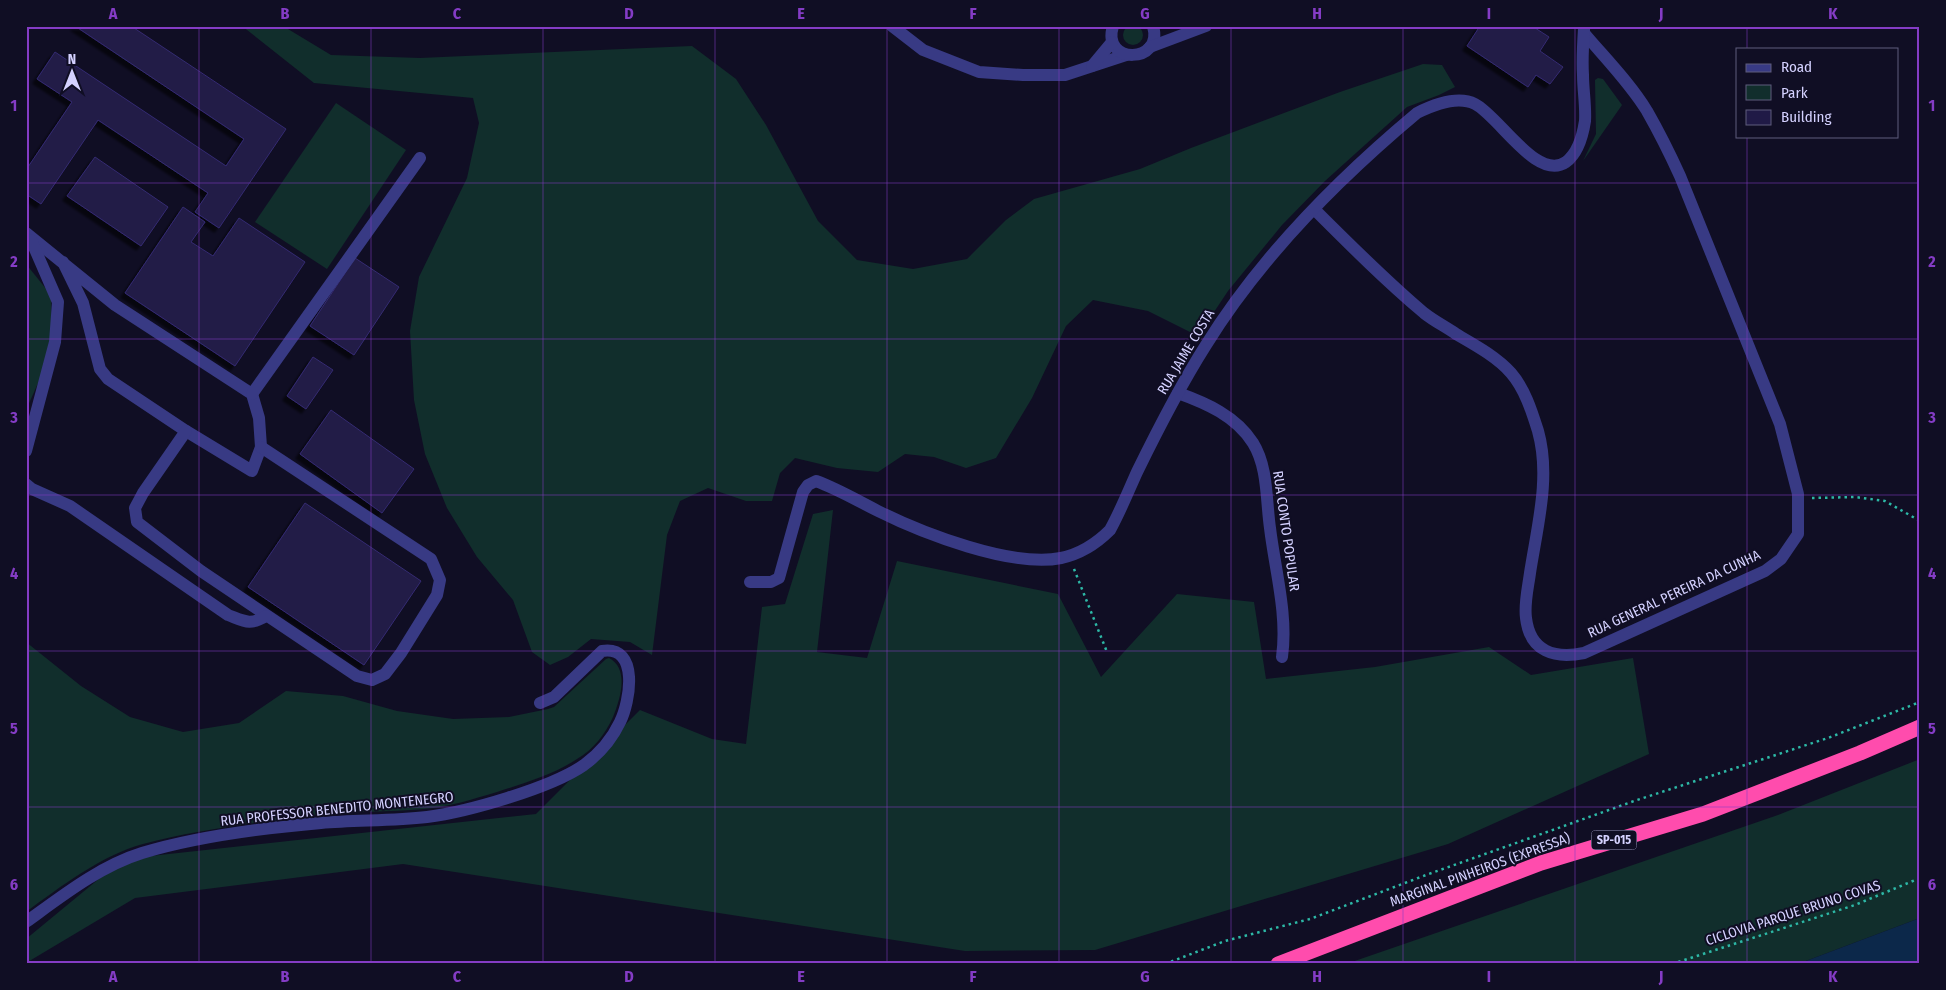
<svg xmlns="http://www.w3.org/2000/svg" width="1946" height="990" font-family="'Fira Sans Condensed',sans-serif">
<style>
.green{fill:#112e2c}
.water{fill:#0c284a}
.building{fill:#201a46;stroke:#352b72;filter:url(#shadow)}
.lines{fill:none;stroke-linecap:round;stroke-linejoin:round}
.path{stroke:#2db8a6;stroke-width:2.5;stroke-dasharray:2.5 4;stroke-linecap:butt}
.minor{stroke:#383a84;stroke-width:12}
.highway{stroke:#ff4cad;stroke-width:15}
.grid{fill:none;stroke:#843cc5;stroke-width:1;stroke-opacity:0.55}
.labels{text-anchor:middle;dominant-baseline:central;stroke-width:4;stroke-linejoin:round;paint-order:stroke}
.shield{fill:#100e24;stroke:#9996bd;stroke-width:1}
.shield-label{font-size:12px;font-weight:bold;fill:#d4d1ff}
.street-label{font-size:14px;fill:#d4d1ff;stroke:#100e24}
.neatline{fill:none;stroke:#843cc5;stroke-width:2}
.grid-label{font-size:16px;text-anchor:middle;font-weight:bold;fill:#843cc5}
</style>
<defs>
<filter id="shadow"><feDropShadow dx="-4.5" dy="4.5" stdDeviation="1" flood-color="#0009"/></filter>
</defs>
<rect width="100%" height="100%" fill="#100e24"/>
<!-- green -->
<g class="green">
<circle cx="1133" cy="35" r="10"/>
<path d="M242,26H283L331,55L420,58L692,46L736,79L766,125L818,221L857,260L913,269L967,259L1006,220L1034,199L1140,169L1191,148L1340,92L1423,64L1442,65L1455,87L1439,95L1407,107L1325,181L1282,225L1228,291L1198,336L1148,311L1093,300L1066,326L1032,398L996,458L966,468L934,457L905,454L878,472L837,468L795,458L780,473L772,501H746L708,488L680,501L667,535L652,655L630,642L591,639L568,657L550,665L532,652L513,600L477,557L447,508L425,454L414,400L410,331L419,277L467,178L479,123L473,98L314,83Z"/>
<path d="M1598,78L1603,79L1622,105L1583,161L1596,134L1595,80Z"/>
<path d="M336,103L406,150L327,269L255,222Z"/>
<path d="M26,264L51,295L52,328L43,372L26,410Z"/>
<path d="M833,510L817,652L867,658L897,561L1058,594L1101,677L1177,594L1254,602L1266,679L1375,667L1489,647L1531,675L1633,658L1649,754L1448,844L1095,950L965,951L403,864L135,898L26,963V939L123,859L536,814L640,710L712,739L746,744L762,607L785,604L813,514Z"/>
<path d="M26,642L81,686L130,717L183,732L239,723L286,691L343,696L397,711L453,719L509,717L548,709L554,707L606,659L609,658C630,669 620,700 613,717C606,733 593,750 577,759C553,775 524,783 497,792C473,799 449,807 424,809C389,812 353,811 318,815C260,822 200,829 143,844C102,855 60,887 26,912Z"/>
<path d="M1920,759V918L1798,964H1346L1778,815Z"/>
</g>
<!-- water -->
<path class="water" d="M1920,918V964H1798Z"/>
<!-- building -->
<g class="building">
<path d="M75,26H131L286,129L219,228L195,212L208,193L98,120L41,204L26,194V170L72,102L37,79L55,52L226,166L244,139Z"/>
<path d="M1480,26H1532L1549,37L1540,51L1563,67L1550,84L1536,75L1528,87L1467,46Z"/>
<path d="M95,157L168,207L141,246L67,196Z"/>
<path d="M183,207L205,222L191,242L213,256L239,218L305,262L235,366L125,293Z"/>
<path d="M355,258L399,287L354,355L310,326Z"/>
<path d="M313,357L333,370L306,409L287,396Z"/>
<path d="M331,410L414,469L382,513L300,454Z"/>
<path d="M305,503L421,581L364,665L248,587Z"/>
</g>
<g class="lines">
<!-- path -->
<g class="path">
<path d="M1812,498L1855,497L1885,501L1920,521"/>
<path d="M1074,569L1107,652"/>
<path d="M1165,964L1225,941L1310,919L1426,875L1637,800L1828,738L1920,702"/>
<path d="M1672,964L1855,905L1920,878"/>
</g>
<!-- minor -->
<g class="minor">
<path d="M892,26L923,50L979,72L1023,75H1065L1126,55"/>
<path d="M1113,26C1101,65 1164,64 1153,26"/>
<path d="M1150,47L1206,26"/>
<path d="M1092,66L1112,42"/>
<path d="M1315,210C1350,245 1386,281 1424,313C1434,321 1446,327 1456,334C1475,345 1497,357 1511,373C1525,389 1532,412 1538,431C1551,477 1537,527 1530,573C1528,588 1524,604 1526,618C1530,652 1555,659 1584,653L1765,571L1781,559L1798,534V494L1780,424L1680,176C1670,154 1659,132 1647,111C1630,83 1605,58 1584,33"/>
<path d="M26,233L115,305L252,394L259,418L261,447L252,471L186,431L108,379L100,369L83,303L63,262"/>
<path d="M1178,393C1206,403 1236,416 1253,443C1268,467 1266,500 1270,528C1275,570 1288,615 1282,657"/>
<path d="M252,394L420,158"/>
<path d="M186,431L143,493L135,508L137,522L201,571L357,676L372,680L385,674L401,653L437,595L440,580L431,559L261,447"/>
<path d="M26,451L55,342L58,302L31,240"/>
<path d="M26,484L32,489L70,506L228,615C244,621 250,626 266,616"/>
<path d="M750,582H771L779,578L803,492L808,485L816,481C838,489 858,501 878,511C922,533 1012,568 1061,558C1080,554 1096,544 1110,530C1120,512 1128,492 1137,472C1158,429 1180,386 1206,345C1260,258 1338,179 1417,113C1433,105 1457,95 1475,104C1499,116 1537,182 1566,162C1578,153 1583,134 1585,121C1586,106 1583,90 1583,75C1582,60 1583,44 1584,29"/>
<path d="M26,922C62,896 100,866 142,853C198,836 263,828 321,823C356,820 392,821 427,817C467,812 551,788 584,765C599,754 612,739 620,722C630,702 640,645 602,651L554,697L540,703"/>
</g>
<!-- highway -->
<path class="highway" d="M1278,964L1541,863L1703,814L1860,753L1920,727"/>
</g>
<!-- grid -->
<path class="grid" d="M199,26V964M371,26V964M543,26V964M715,26V964M887,26V964M1059,26V964M1231,26V964M1403,26V964M1575,26V964M1747,26V49M1747,136V964M26,183H1920M26,339H1920M26,495H1920M26,651H1920M26,807H1920"/>
<g class="labels">
<!-- shield labels -->
<rect class="shield" x="1591.5" y="830.5" width="45" height="19" rx="4"/>
<g class="shield-label">
<text x="1614" y="840">SP-015</text>
</g>
<!-- street labels -->
<g class="street-label">
<text transform="translate(1186 352) rotate(-59)">RUA JAIME COSTA</text>
<text transform="translate(1286 531) rotate(82)">RUA CONTO POPULAR</text>
<text transform="translate(1674 594) rotate(-25)">RUA GENERAL PEREIRA DA CUNHA</text>
<text transform="translate(337 809) rotate(-6)">RUA PROFESSOR BENEDITO MONTENEGRO</text>
<text transform="translate(1480 870) rotate(-20)">MARGINAL PINHEIROS (EXPRESSA)</text>
<text transform="translate(1793 913) rotate(-18)">CICLOVIA PARQUE BRUNO COVAS</text>
</g>
</g>
<!-- border -->
<rect width="1946" height="990" fill="none" stroke="#100e24" stroke-width="55"/>
<!-- legend -->
<rect x="1736" y="48" width="162" height="90" fill="#100e24" stroke="#5e5c7c"/>
<rect x="1746" y="64" width="25" height="8" fill="#383a84" stroke="#5e5c7c"/>
<text x="1781" y="72" font-size="15" fill="#d4d1ff">Road</text>
<rect x="1746" y="85" width="25" height="15" fill="#112e2c" stroke="#5e5c7c"/>
<text x="1781" y="98" font-size="15" fill="#d4d1ff">Park</text>
<rect x="1746" y="110" width="25" height="15" fill="#201a46" stroke="#5e5c7c"/>
<text x="1781" y="122" font-size="15" fill="#d4d1ff">Building</text>
<!-- north arrow -->
<g transform="translate(72 72)" stroke="#100e24" stroke-width="4" paint-order="stroke">
<path d="M0-4L9 19L0 12L-9 19Z" fill="#d4d1ff"/>
<text y="-8" font-size="14" font-weight="bold" text-anchor="middle" fill="#d4d1ff">N</text>
</g>
<rect x="28" y="28" width="1890" height="934" class="neatline"/>
<g class="grid-label">
<text x="113" y="19">A</text>
<text x="285" y="19">B</text>
<text x="457" y="19">C</text>
<text x="629" y="19">D</text>
<text x="801" y="19">E</text>
<text x="973" y="19">F</text>
<text x="1145" y="19">G</text>
<text x="1317" y="19">H</text>
<text x="1489" y="19">I</text>
<text x="1661" y="19">J</text>
<text x="1833" y="19">K</text>
<text x="14" y="111">1</text>
<text x="1932" y="111">1</text>
<text x="14" y="267">2</text>
<text x="1932" y="267">2</text>
<text x="14" y="423">3</text>
<text x="1932" y="423">3</text>
<text x="14" y="579">4</text>
<text x="1932" y="579">4</text>
<text x="14" y="734">5</text>
<text x="1932" y="734">5</text>
<text x="14" y="890">6</text>
<text x="1932" y="890">6</text>
<text x="113" y="982">A</text>
<text x="285" y="982">B</text>
<text x="457" y="982">C</text>
<text x="629" y="982">D</text>
<text x="801" y="982">E</text>
<text x="973" y="982">F</text>
<text x="1145" y="982">G</text>
<text x="1317" y="982">H</text>
<text x="1489" y="982">I</text>
<text x="1661" y="982">J</text>
<text x="1833" y="982">K</text>
</g>
</svg>
